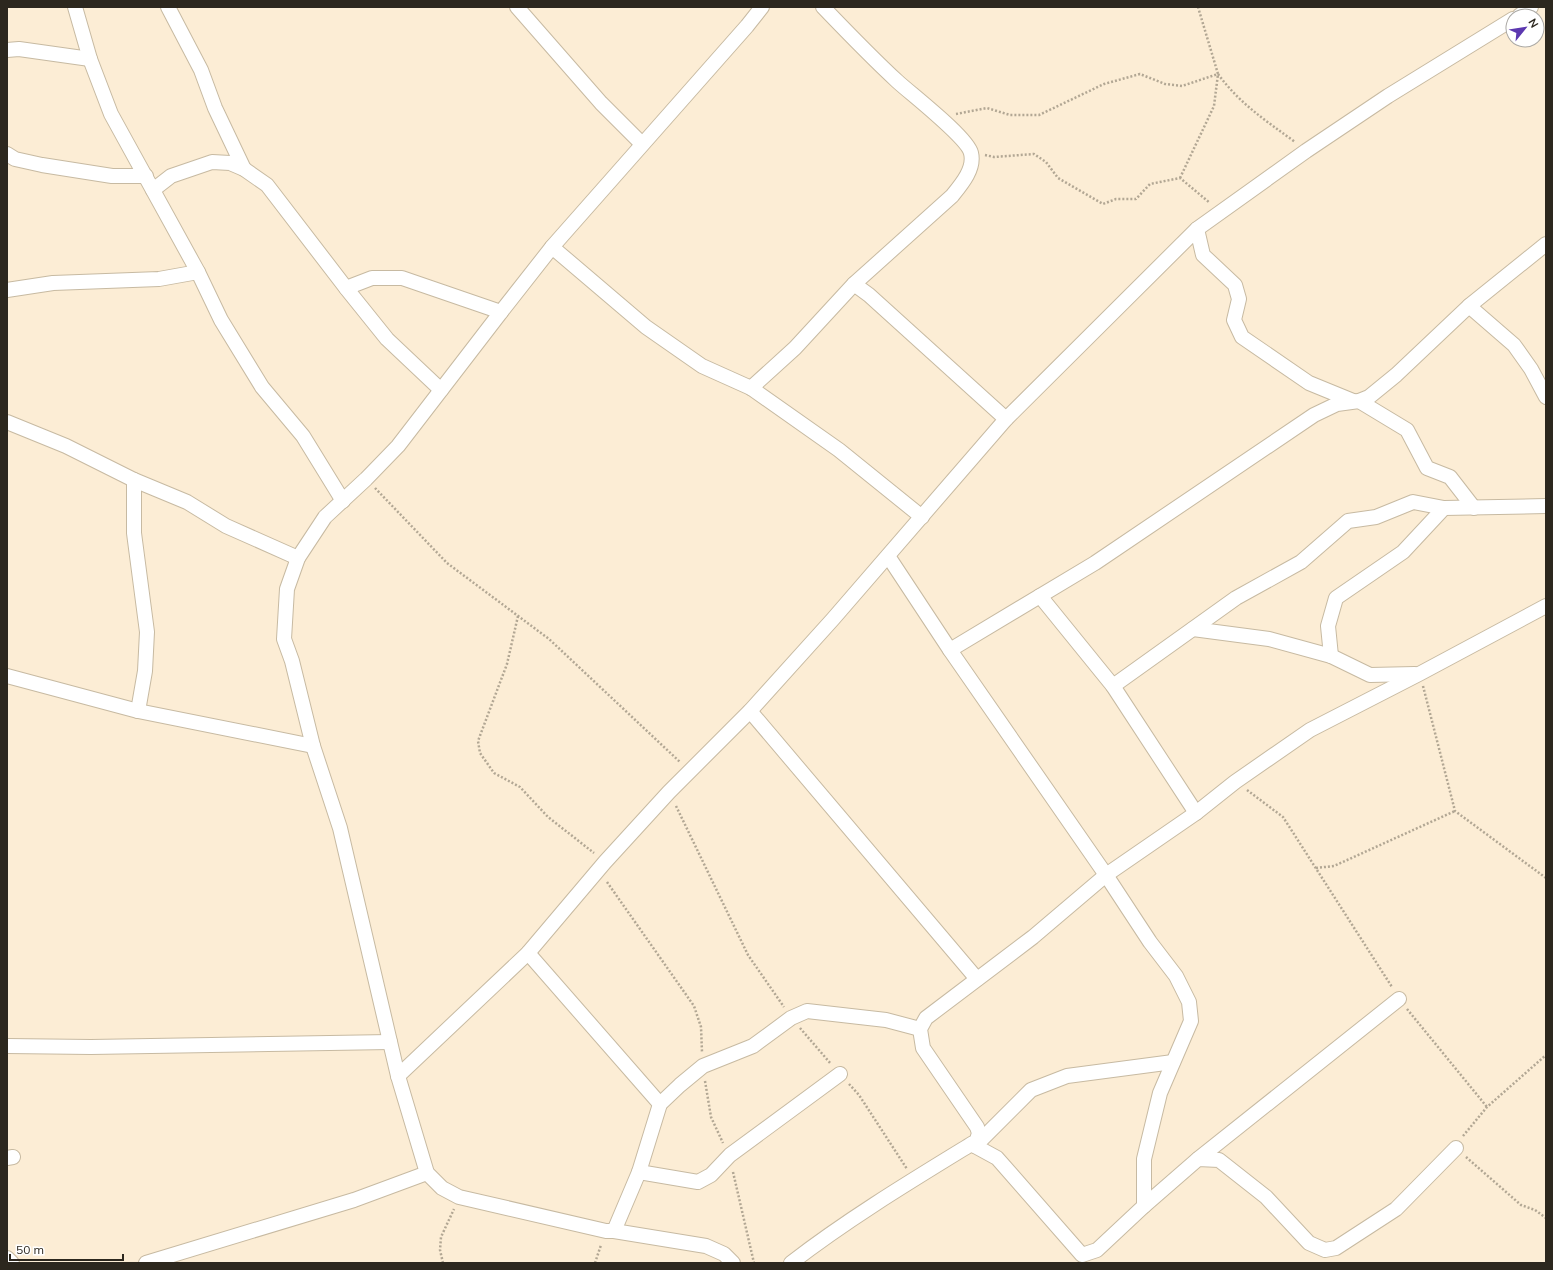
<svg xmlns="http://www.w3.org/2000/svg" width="1553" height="1270" font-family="Mulish,sans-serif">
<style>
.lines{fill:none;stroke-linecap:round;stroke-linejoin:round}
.minor-casing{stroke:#c7baa2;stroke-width:16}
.path{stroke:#b2a794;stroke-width:2.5;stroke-dasharray:2 2;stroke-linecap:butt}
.minor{stroke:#fff;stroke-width:14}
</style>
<rect width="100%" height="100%" fill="#fcedd5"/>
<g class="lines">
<defs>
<g id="minor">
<path d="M75,7L90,59L111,114L198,272L221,320L262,387L303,436L343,501"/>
<path d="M168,7L201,70L215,108L244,169"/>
<path d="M517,7L601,103L642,144"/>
<path d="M1519,16L1531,7"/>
<path d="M7,50L19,49L90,59"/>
<path d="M7,154L15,159L42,165L112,176H146"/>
<path d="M153,190L171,176L212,162L230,163L244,169L267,185L346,288L387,339L441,390"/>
<path d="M1197,229L1203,255L1235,285L1239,299L1234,320L1242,337L1309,383L1353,401"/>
<path d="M552,247L646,327L702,366L751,388L839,450L922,517"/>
<path d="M854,284L869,295L1006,419"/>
<path d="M346,288L372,278H402L501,312"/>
<path d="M7,290L53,283L159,279L198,272"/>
<path d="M1469,306L1514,345L1531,369L1546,397"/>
<path d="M751,388L795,348L854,284L952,196C961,185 975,169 971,153C967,137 911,94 897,81C871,57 847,32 823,7"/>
<path d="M1359,401L1407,430L1427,468L1450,477L1474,508"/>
<path d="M7,422L66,446L134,480L187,502L226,526L298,558"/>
<path d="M134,480V533L147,632L145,671L138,711"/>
<path d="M888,556L950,650L1106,875L1150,942L1176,976L1189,1002L1191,1021L1160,1093L1144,1159V1206"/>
<path d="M1040,596L1113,686L1196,813"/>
<path d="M1193,629L1269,639L1331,656L1370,675L1415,674"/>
<path d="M950,650L1095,563L1314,415L1337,404L1359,401L1369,397L1396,375L1469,306L1546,244"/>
<path d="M1331,656L1328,626L1336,598L1403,552L1444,508"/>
<path d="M7,676L138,711L313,746"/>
<path d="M1113,686L1236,598L1301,562L1348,521L1376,517L1413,502L1444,508L1546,506"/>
<path d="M750,711L977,979"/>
<path d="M528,953L660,1104"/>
<path d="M7,1046L91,1047L390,1042"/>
<path d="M1173,1062L1067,1076L1031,1090L975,1146L997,1158L1082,1255L1097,1250L1144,1206L1198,1159L1219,1160L1266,1197L1309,1243L1325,1250L1336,1248L1396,1209L1456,1148"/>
<path d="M398,1076L528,953L605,862L669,792L750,711L833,619L1006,419L1197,229L1306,151L1388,96L1513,19"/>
<path d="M7,1158L13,1157"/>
<path d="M1198,1159L1399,999"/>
<path d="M639,1172L698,1182L711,1175L730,1155L840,1074"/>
<path d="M614,1231L639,1172L660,1104L680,1085L703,1066L753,1046L791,1018L807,1011L886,1020L920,1029"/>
<path d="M7,1258L12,1263"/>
<path d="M146,1263L354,1200L427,1173"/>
<path d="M733,1263L724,1254L706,1246L614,1231H606L459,1197L442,1188L427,1173L398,1076L340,828L313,746L292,661L284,639L287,589L298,558L325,517L366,479L398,446L501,312L552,247L747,26L762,7"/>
<path d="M791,1263C848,1219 911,1181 973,1143L975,1146L979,1133L977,1127L923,1048L920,1029L926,1018L1033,937L1106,875L1196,813L1235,782L1310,730L1419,674L1546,606"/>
</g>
</defs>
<!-- minor casing -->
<use href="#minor" class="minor-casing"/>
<!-- path -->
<g class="path">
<path d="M956,114L987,108L1010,115H1039L1104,84L1140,74L1165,84L1182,86L1218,74C1240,104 1265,120 1295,142"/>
<path d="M985,155L994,157L1034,154L1046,162L1058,178L1103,204L1116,199H1136L1150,184L1180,178L1210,203"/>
<path d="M1180,178L1214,106L1218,74L1198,7"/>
<path d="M375,488L447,563L549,639L680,762"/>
<path d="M518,616L507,664L478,741L480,753L494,773L520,787L548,817L594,853"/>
<path d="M1423,686L1455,811L1546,878"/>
<path d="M1247,790L1283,817L1392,987"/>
<path d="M676,806L748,955L784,1007"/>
<path d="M1316,868L1334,866L1455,811"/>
<path d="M607,882L694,1006L701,1027L702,1052"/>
<path d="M1407,1009L1487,1107"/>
<path d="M800,1028L831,1064"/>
<path d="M705,1081L711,1117L723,1143"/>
<path d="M849,1084L859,1095L907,1169"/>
<path d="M1463,1136L1487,1107L1546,1055"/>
<path d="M1466,1157L1521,1205L1535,1210L1546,1218"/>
<path d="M733,1172L754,1263"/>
<path d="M443,1263L440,1250L441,1237L454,1209"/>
<path d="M595,1263L601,1245"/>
</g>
<!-- minor -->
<use href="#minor" class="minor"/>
</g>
<!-- border -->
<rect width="1553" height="1270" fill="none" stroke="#2c271e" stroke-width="16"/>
<!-- north arrow -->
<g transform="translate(1525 28) rotate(60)"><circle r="19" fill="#ffffff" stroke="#aba9a5"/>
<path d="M0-3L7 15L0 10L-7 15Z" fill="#5c38b0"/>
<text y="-6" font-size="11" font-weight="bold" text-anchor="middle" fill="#2c271e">N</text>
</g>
<!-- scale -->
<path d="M10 1254v6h113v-6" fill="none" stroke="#2c271e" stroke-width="2"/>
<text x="16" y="1254" font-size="12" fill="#2c271e" stroke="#ffffff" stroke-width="3" paint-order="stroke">50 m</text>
</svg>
